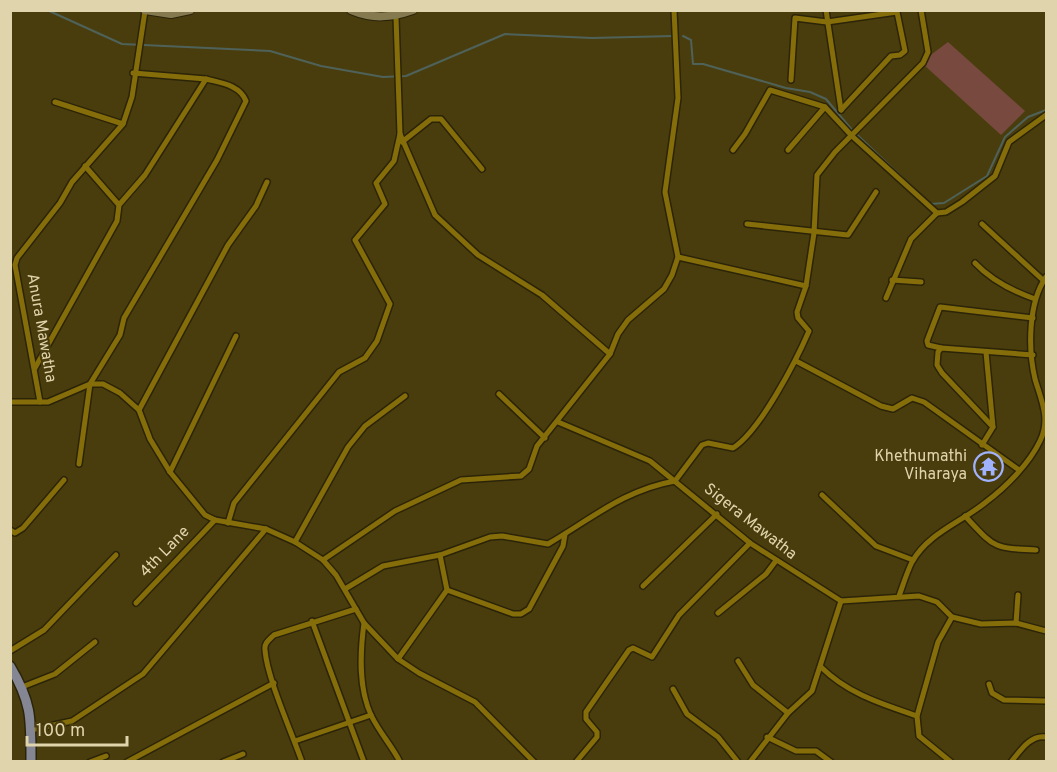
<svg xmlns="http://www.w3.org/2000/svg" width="1057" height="772" font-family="Overpass,sans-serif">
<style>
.green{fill:#78493e}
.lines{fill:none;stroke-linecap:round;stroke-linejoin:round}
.stream{stroke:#4f625a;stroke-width:2}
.minor-casing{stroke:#2c2409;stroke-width:8}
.secondary-casing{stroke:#2c2409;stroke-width:10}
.primary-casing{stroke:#2c2409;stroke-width:12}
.minor{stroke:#856e0a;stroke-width:5}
.secondary{stroke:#857a4f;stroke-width:8}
.primary{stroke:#848693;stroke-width:9}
.labels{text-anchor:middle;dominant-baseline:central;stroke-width:4.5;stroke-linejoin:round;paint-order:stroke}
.street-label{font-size:16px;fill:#e0d4ac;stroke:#493d0e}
.poi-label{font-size:16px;fill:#e0d4ac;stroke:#493d0e;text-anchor:end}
</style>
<rect width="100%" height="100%" fill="#493d0e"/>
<!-- green -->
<path class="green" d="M948,42L1025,111L1001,135L924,65L932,54Z"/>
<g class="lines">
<!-- stream -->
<g class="stream">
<path d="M47,10L122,44L270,51L321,66L383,77L406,76L505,34L592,38L673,36"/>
<path d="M683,36L691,40L693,64H703L786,88L810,92L826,99L852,130L926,200"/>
<path d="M930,204L944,203L987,176L1005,137L1028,117L1046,110"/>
</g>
<defs>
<g id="minor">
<path d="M826,10L841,110"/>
<path d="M396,17L400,134L435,215L478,255L542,295L610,354"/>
<path d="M791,80L795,18L827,22L897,12L905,51L900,55L891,56L841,110"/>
<path d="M55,102L123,124"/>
<path d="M402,142L431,119H441L482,169"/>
<path d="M733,150L745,134L770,90L825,107L852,136L937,213"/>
<path d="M788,150L825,107"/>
<path d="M85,166L119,205"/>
<path d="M747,224L848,235L876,192"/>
<path d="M982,224L1044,281"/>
<path d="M678,257L806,286"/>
<path d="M975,263C992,281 1012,291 1035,299"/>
<path d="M892,280L921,282"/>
<path d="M886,298L911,239L937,213L946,212L962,202L995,176L1009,142L1046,115"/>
<path d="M941,348L928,345L927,341L940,307L1033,318"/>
<path d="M796,361L881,406L893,409L912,398L924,402L1019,470"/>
<path d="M35,368L117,221L119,205L145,175L206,79L133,73"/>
<path d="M499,394L545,438"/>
<path d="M10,402H48L90,384H103L120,393L139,410L150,439L170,472L205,515L215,520L266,529L295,542L323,560L336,575L364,623L398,659L419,673L475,702L534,762"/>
<path d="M40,402L15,265L17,258L60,203L72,182L123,124L132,97L145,11"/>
<path d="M139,410L228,245L256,206L267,182"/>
<path d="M558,422L650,461L750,543L841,601L919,596L937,602L952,617L981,624L1016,623L1046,631"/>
<path d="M993,427L942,373L937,365L938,352L941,348L1033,355"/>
<path d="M982,445L993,427L986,352"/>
<path d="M79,464L90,384L120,335L124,318L217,160L246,101C240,85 221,83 206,79"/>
<path d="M170,472L236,336"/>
<path d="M822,495L876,546L913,560"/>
<path d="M965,516C995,548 992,548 1036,550"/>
<path d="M228,523L234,503L339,372L365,358L377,341L390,304L355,240L385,204L376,183L394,161L400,134"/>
<path d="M10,530L15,533L23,528L64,480"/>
<path d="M295,542L348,447L365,426L405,396"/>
<path d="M323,560L395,511L461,480L521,476L529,469L537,446L610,354L618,334L628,320L664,289L672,275L678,257L665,192L678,98L674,10"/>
<path d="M643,586L717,514"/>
<path d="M345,589L383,566L440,555L490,537L502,536L548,544C591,519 624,490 675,481L702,445L708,443L733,448C760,431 796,361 809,331L798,318L797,312L806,286L814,233L817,175L835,152L923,63L928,52L921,10"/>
<path d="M447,590L513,614H521L529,609L563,546L565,534"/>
<path d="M899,596C903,585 907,572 912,562C928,533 962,522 986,502C1006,487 1029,464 1040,441C1051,419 1041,400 1035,379C1028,349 1028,303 1046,277"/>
<path d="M136,603L215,520"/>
<path d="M718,613L766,574L775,562"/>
<path d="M312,621L364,762"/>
<path d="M364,623C360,653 358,689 372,717C380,733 392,746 400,762"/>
<path d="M1016,623L1018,595"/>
<path d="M10,651L44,630L116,555"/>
<path d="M398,659L447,590L440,555"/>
<path d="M738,661L753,685L788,713"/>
<path d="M821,667C848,694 882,704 917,716"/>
<path d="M989,684L992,693L1004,700L1046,701"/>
<path d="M22,687L55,674L95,642"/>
<path d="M673,689L687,714L718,737L738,762"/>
<path d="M31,730L72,721L143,674L266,529"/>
<path d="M767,737L796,751H816L831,762"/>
<path d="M295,741L371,715"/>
<path d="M90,762L106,756"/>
<path d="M127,762L274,683"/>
<path d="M223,762L243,754"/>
<path d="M302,762C292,733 267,678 265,650C264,643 269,640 274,635L356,609"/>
<path d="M576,762L597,737V732L586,719V712L629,650L633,648L652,657L679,615L750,543"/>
<path d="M750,762L788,713L812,691L841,601"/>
<path d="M951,762L919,736L917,716L938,642L952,617"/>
<path d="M1011,762C1020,751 1031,734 1046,737"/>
</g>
<g id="secondary">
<path d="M145,10L171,14L190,10"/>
<path d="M351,10C373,19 390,18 413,10"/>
</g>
<path id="primary" d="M10,666C32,703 31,719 31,762"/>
</defs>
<!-- minor casing -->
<use href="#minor" class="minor-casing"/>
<!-- secondary casing -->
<use href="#secondary" class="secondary-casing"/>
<!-- primary casing -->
<use href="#primary" class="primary-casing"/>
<!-- minor -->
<use href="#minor" class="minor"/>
<!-- secondary -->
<use href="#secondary" class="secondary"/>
<!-- primary -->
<use href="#primary" class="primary"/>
</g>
<!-- icons -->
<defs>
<symbol id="temple-ring" viewBox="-11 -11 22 22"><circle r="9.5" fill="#493d0e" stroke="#a1b2fd" stroke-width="1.5"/><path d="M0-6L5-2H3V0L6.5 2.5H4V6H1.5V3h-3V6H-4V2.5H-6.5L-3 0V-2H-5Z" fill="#a1b2fd"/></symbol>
</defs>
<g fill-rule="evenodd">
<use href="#temple-ring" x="972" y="450" width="33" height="33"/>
</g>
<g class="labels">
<!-- street labels -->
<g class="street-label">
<text transform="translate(41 328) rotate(80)">Anura Mawatha</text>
<text transform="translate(750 522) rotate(38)">Sigera Mawatha</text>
<text transform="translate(165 552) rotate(-46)">4th Lane</text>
</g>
<!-- poi labels -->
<g class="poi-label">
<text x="967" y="457">Khethumathi<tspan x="967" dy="18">Viharaya</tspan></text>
</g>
</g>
<!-- border -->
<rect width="1057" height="772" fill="none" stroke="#e0d4ac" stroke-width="24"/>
<!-- scale -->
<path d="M27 736v9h100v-9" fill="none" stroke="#e0d4ac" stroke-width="3"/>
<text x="36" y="736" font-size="18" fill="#e0d4ac" stroke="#493d0e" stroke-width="4.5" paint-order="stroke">100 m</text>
</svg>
